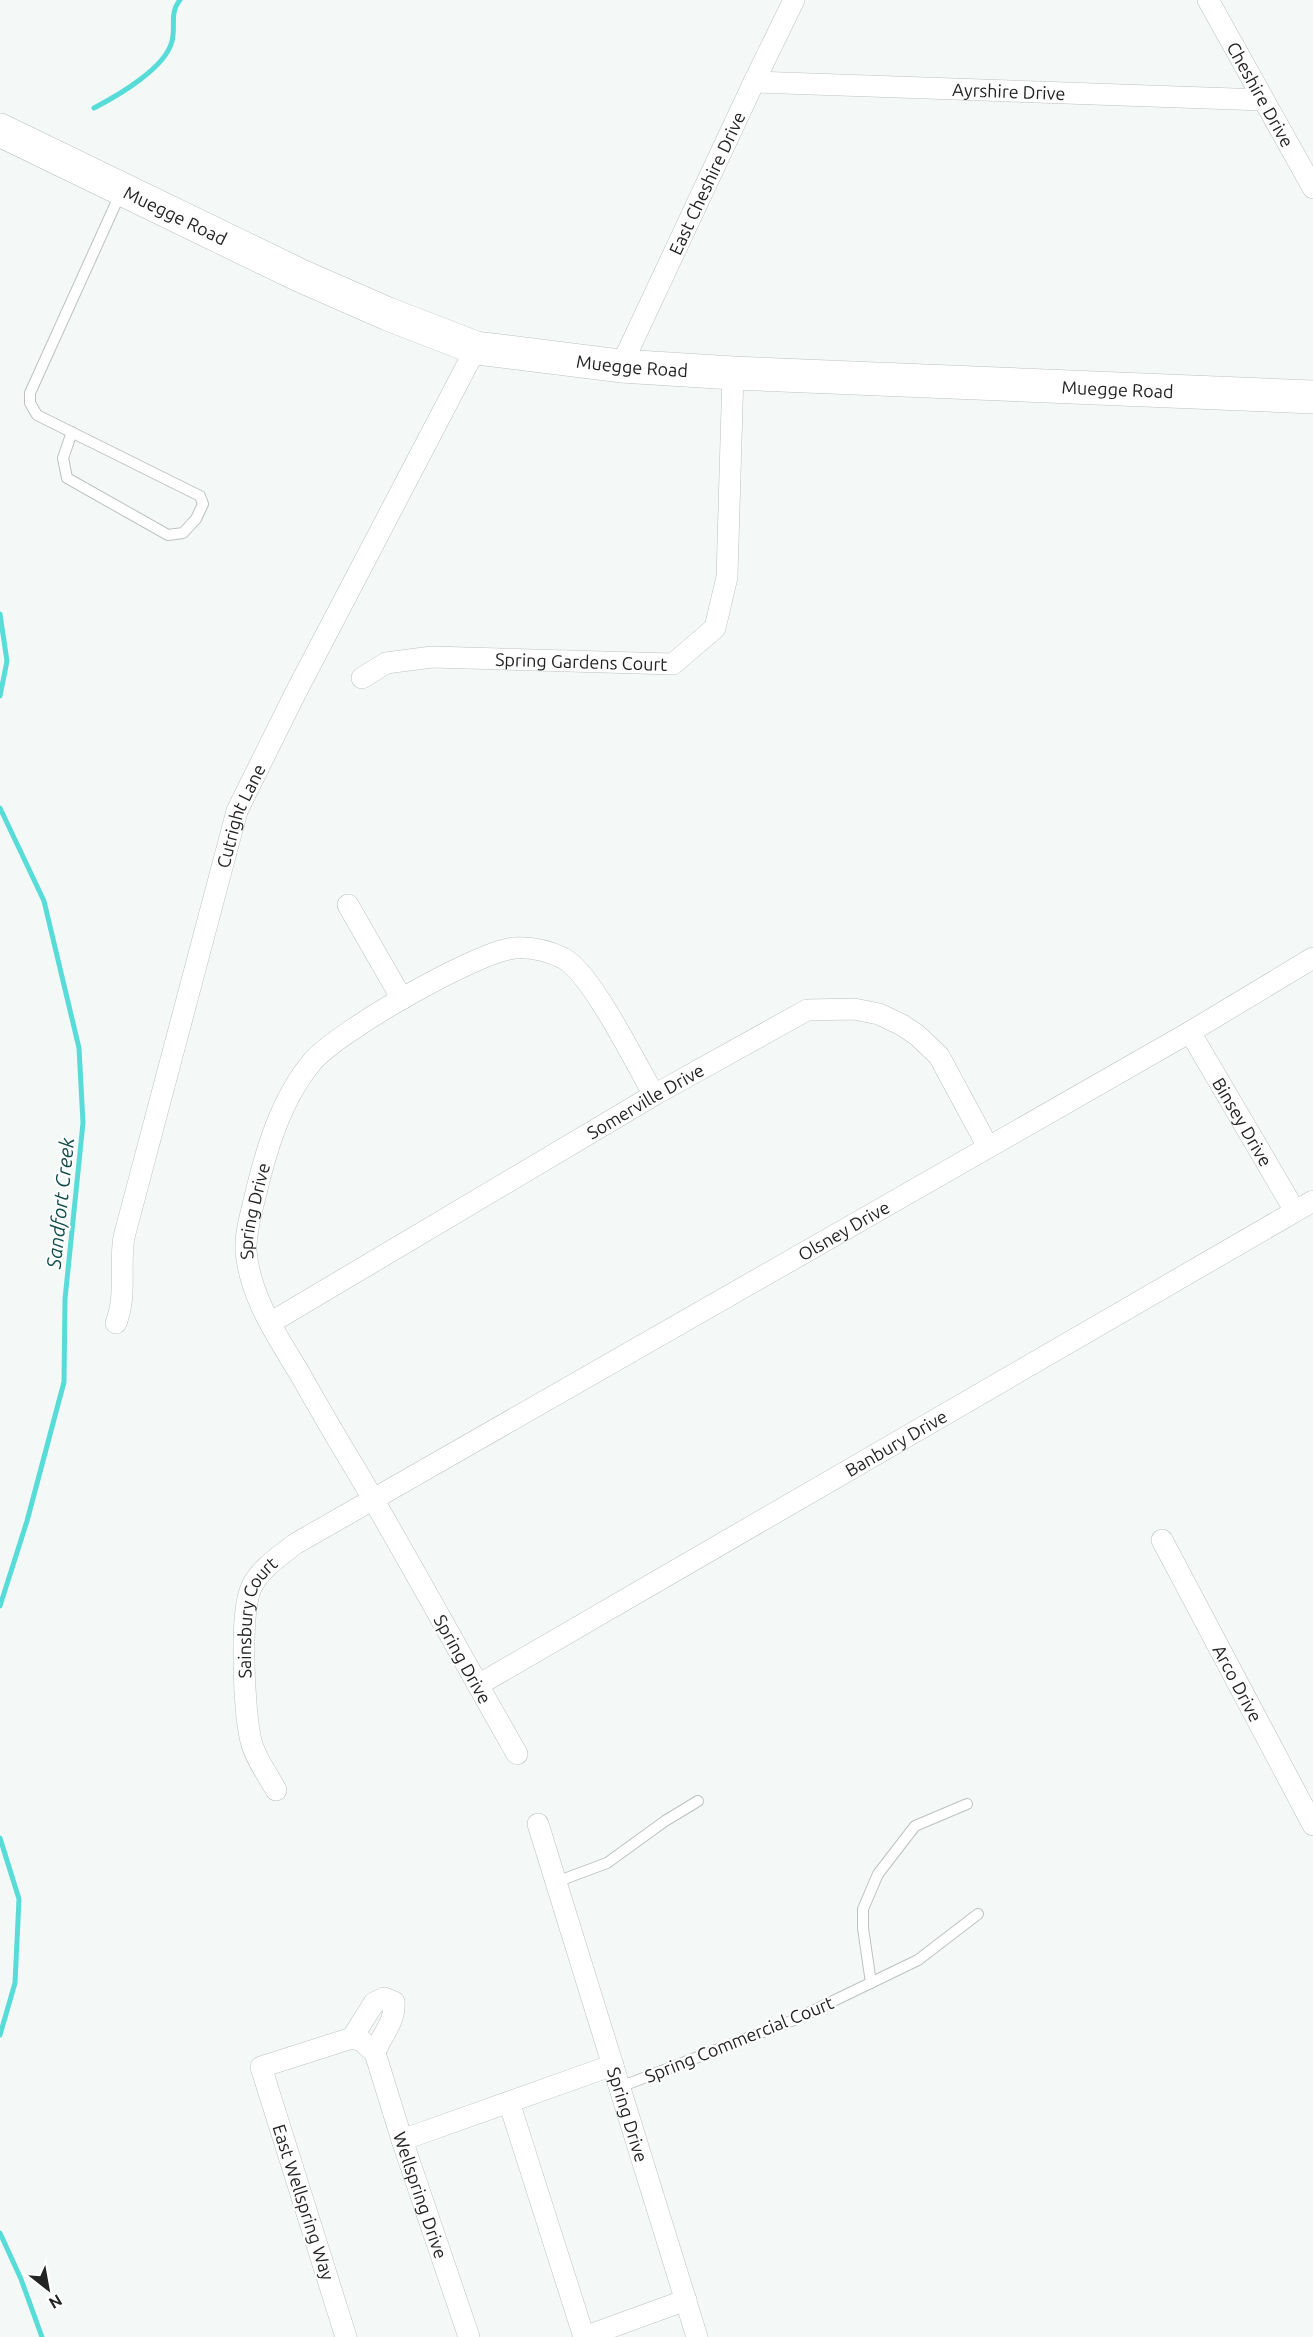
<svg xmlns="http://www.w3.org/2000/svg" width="1313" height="2337" font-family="Ubuntu,sans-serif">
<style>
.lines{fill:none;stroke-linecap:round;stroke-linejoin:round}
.stream{stroke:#58dcd8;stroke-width:5}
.lane-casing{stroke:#bdc1c1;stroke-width:12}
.street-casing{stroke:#bdc1c1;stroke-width:22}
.primary-casing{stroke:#bdc1c1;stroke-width:34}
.lane{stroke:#fff;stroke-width:10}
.street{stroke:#fff;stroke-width:21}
.primary{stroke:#fff;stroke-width:33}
.labels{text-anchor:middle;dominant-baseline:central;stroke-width:4.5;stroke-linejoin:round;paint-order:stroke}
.street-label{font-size:18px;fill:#222423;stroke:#fff}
.water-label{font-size:20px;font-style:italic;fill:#114c4a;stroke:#fff}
</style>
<rect width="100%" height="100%" fill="#f4f9f8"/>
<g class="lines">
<!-- stream -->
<g class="stream">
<path d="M94,108C117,96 166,68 172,41C176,27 169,13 180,0"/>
<path d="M0,614L7,661L0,696"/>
<path d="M0,808L44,901L79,1048L83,1123L65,1299L64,1382L27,1521L0,1606"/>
<path d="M0,1838L19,1899L15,1983L0,2035"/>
<path d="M0,2233L21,2279L42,2337"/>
</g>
<defs>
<g id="lane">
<path d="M72,432L63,458L67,478L168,535L183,533L196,519L203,504L200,496L37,415L30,403V393L121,192"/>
<path d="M556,1882L607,1863L665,1821L698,1801"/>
<path d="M871,1983L863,1928V1909L878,1874L915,1826L967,1804"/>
<path d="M620,2087L794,2020L918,1960L978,1914"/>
</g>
<g id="street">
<path id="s1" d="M1208,0L1313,188"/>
<path id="s2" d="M754,82L1263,100"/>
<path id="s3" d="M621,366L754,82L794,0"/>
<path id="s4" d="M362,678L386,663L432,657L673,664L715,628L727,577L733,373"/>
<path d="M348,905L402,999"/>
<path id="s5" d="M1190,1032L1295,1211"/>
<path id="s6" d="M116,1323C127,1295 119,1266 124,1237L237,811L295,694L476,348"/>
<path id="s7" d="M270,1323L654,1095L807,1010L854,1009L879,1014L902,1025L917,1035L939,1056L988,1147"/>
<path id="s8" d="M1162,1540L1313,1825"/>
<path id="s9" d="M478,1685L1313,1201"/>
<path id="s10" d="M517,1754C464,1661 413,1567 359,1475C339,1442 319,1408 300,1374C277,1336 250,1297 246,1251C245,1233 251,1214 255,1197C266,1150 281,1099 312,1062C337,1032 477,951 515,948C531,947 548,951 563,958C591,972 636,1064 654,1095"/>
<path id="s11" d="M276,1790C268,1775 255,1758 251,1741C244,1712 239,1611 252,1586C261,1568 280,1556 295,1544L1190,1032L1313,958"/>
<path id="s12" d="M538,1824L697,2337"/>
<path d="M352,2038L374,2003L384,1998L394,2002C396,2022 381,2035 375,2053"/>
<path d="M509,2102L584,2337"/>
<path d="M402,2140L613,2065"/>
<path id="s13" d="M346,2337L261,2067L352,2038L362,2041L375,2053L402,2140L469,2337"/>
<path d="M584,2337L686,2300"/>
</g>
<g id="primary">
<path id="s14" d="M0,130L299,275L388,314L476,348L621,366L733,373L1313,397"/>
</g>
</defs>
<!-- lane casing -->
<use href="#lane" class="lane-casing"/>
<!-- street casing -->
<use href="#street" class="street-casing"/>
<!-- primary casing -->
<use href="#primary" class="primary-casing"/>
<!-- lane -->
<use href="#lane" class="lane"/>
<!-- street -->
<use href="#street" class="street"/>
<!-- primary -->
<use href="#primary" class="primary"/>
</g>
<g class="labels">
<!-- street labels -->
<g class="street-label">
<text stroke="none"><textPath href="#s2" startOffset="255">Ayrshire Drive</textPath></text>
<text stroke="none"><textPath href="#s1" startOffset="108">Cheshire Drive</textPath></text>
<text stroke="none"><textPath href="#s3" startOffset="202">East Cheshire Drive</textPath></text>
<text stroke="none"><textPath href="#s14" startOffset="195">Muegge Road</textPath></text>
<text stroke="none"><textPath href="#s14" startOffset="681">Muegge Road</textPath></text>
<text stroke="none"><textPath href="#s14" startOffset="1167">Muegge Road</textPath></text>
<text stroke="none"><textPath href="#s4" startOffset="224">Spring Gardens Court</textPath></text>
<text stroke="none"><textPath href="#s6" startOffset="524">Cutright Lane</textPath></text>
<text stroke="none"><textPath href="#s7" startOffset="436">Somerville Drive</textPath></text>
<text stroke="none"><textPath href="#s5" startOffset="104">Binsey Drive</textPath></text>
<text stroke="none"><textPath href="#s10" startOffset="614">Spring Drive</textPath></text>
<text stroke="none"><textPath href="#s11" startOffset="904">Olsney Drive</textPath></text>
<text stroke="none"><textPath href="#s9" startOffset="483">Banbury Drive</textPath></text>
<text stroke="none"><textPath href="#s11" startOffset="182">Sainsbury Court</textPath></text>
<text transform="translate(463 1659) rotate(61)">Spring Drive</text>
<text stroke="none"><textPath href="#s8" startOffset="162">Arco Drive</textPath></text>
<text transform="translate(739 2039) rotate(-22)">Spring Commercial Court</text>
<text stroke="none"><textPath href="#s12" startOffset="304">Spring Drive</textPath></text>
<text stroke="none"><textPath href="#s13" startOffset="556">Wellspring Drive</textPath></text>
<text transform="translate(304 2202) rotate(72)">East Wellspring Way</text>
</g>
<!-- water labels -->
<g class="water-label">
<text transform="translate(60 1203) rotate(-84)">Sandfort Creek</text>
</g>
</g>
<!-- north arrow -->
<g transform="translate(48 2289) rotate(149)" stroke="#ffffff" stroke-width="4.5" paint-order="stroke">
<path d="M0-4.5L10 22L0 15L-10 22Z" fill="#222423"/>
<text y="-9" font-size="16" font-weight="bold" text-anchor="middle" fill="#222423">N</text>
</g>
</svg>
